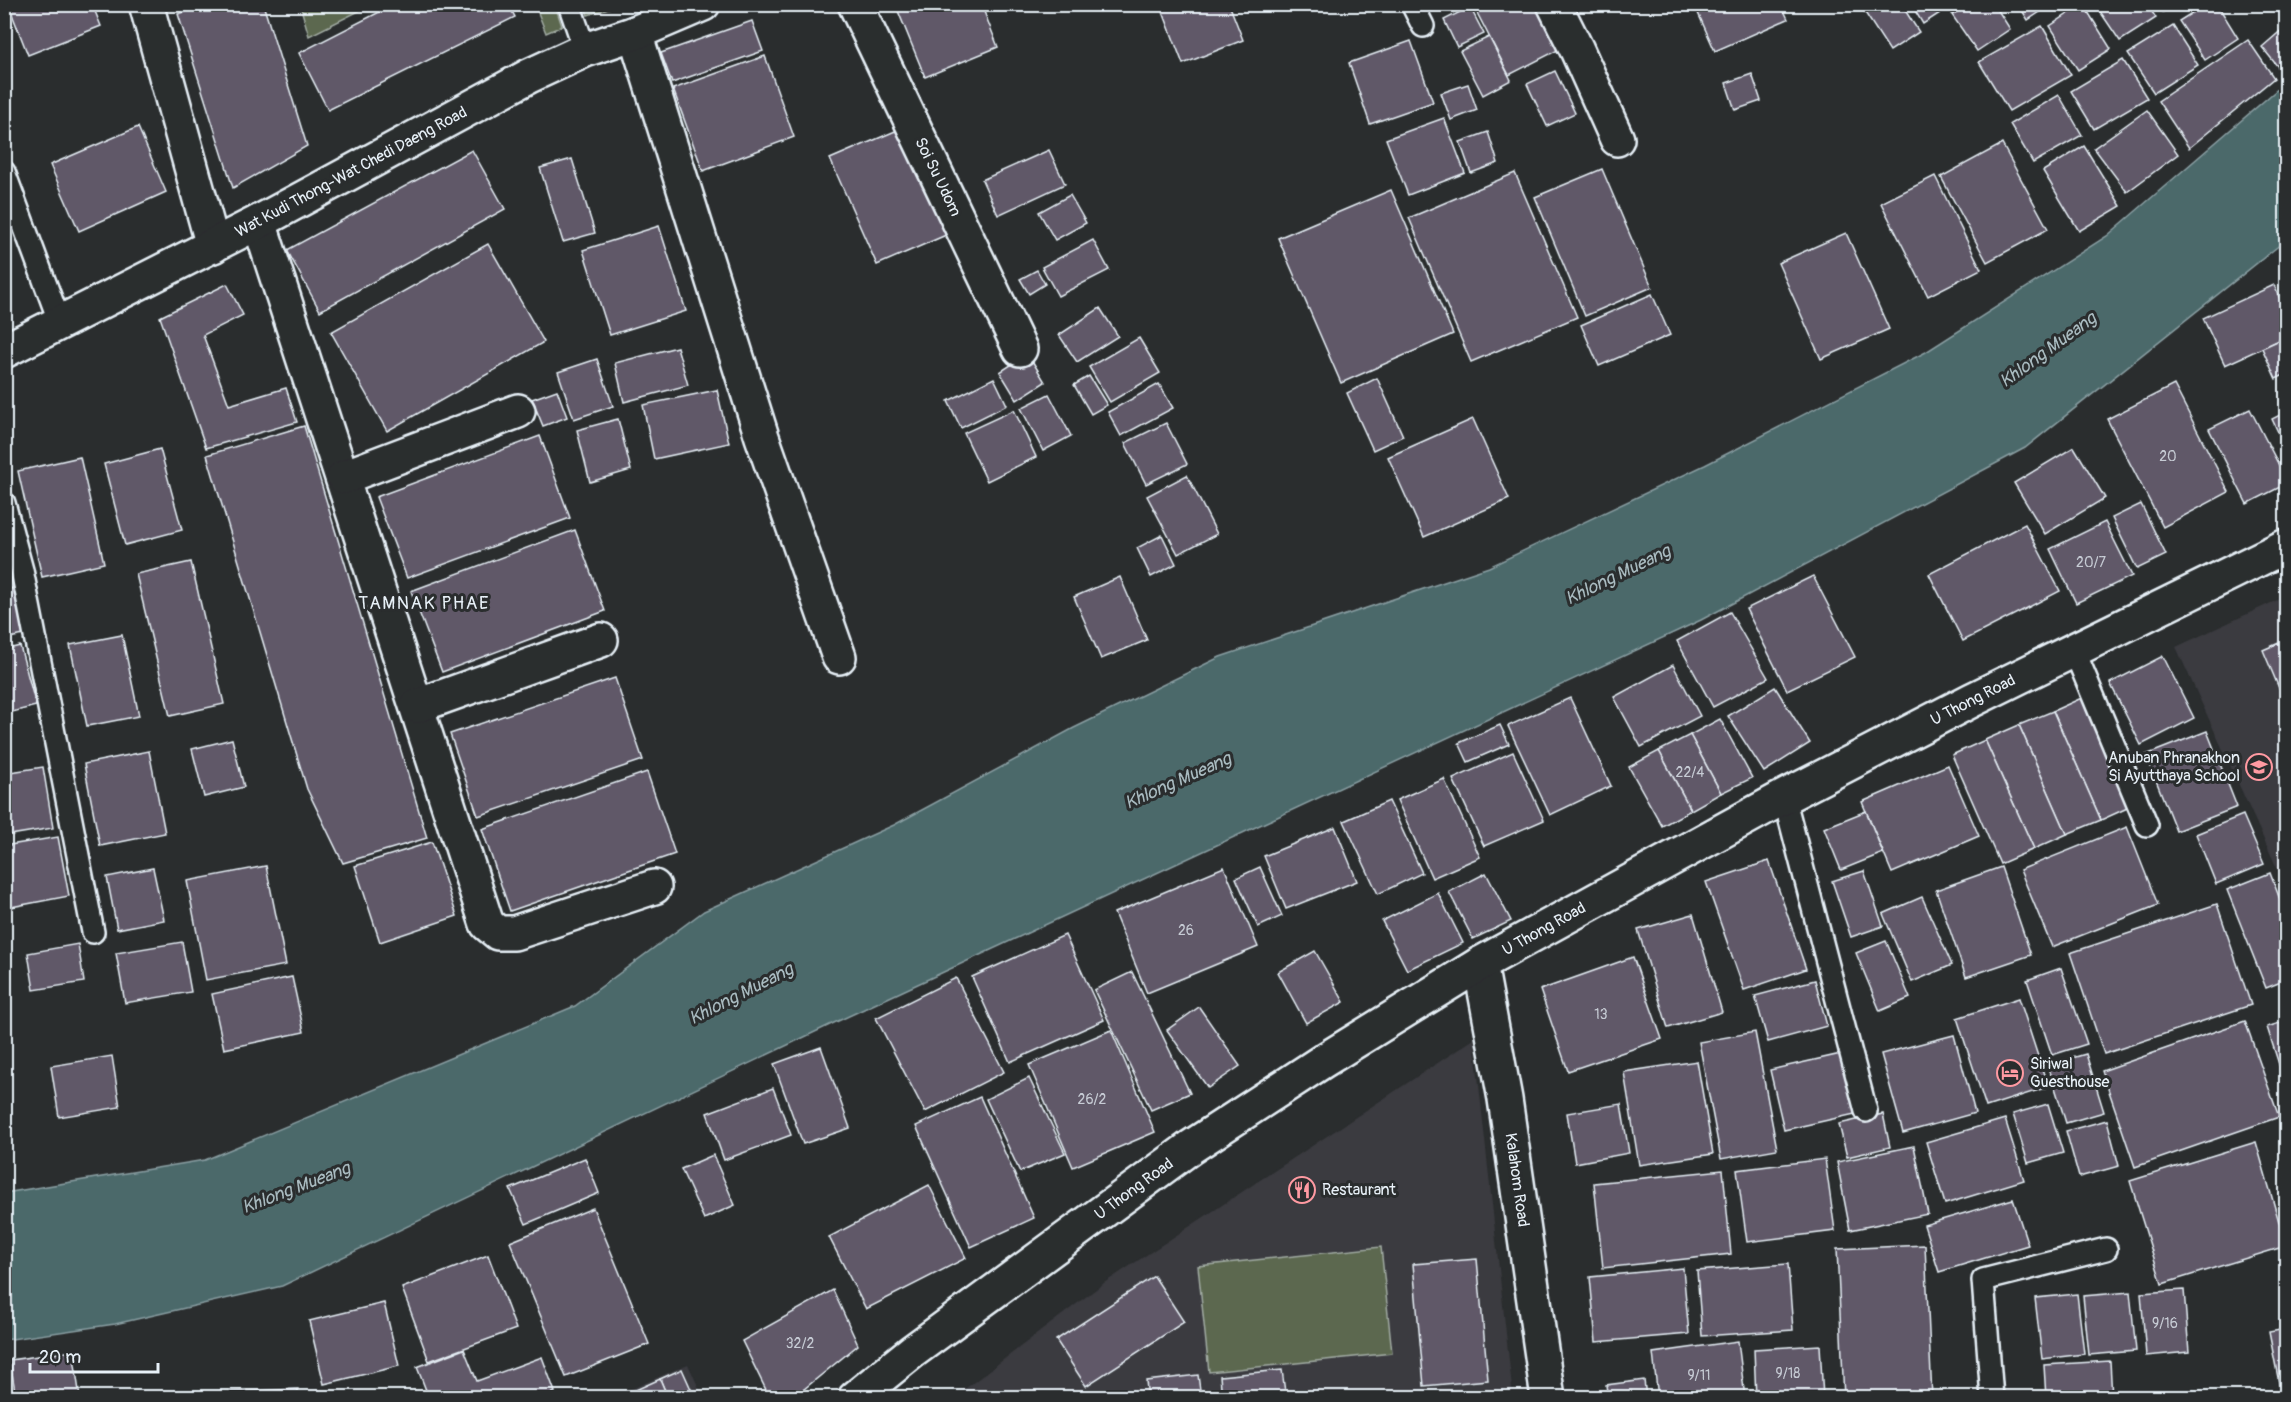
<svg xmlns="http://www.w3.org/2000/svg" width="2291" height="1402" font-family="Pangolin,sans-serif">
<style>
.built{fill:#3a3a3f}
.green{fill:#5c684f;stroke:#a2aca4;stroke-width:1.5}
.water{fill:#4b696b;stroke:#8a9fa3;stroke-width:1.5}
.building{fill:#615868;stroke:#e8f1f8;stroke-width:1.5}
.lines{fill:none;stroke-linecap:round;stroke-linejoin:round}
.service-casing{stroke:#e8f1f8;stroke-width:26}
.minor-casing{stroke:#e8f1f8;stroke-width:38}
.secondary-casing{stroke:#e8f1f8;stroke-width:38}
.service{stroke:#2a2d2e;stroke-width:21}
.minor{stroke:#2a2d2e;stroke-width:33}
.secondary{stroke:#2a2d2e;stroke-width:33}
.labels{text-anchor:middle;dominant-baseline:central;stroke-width:6;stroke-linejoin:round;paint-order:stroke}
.number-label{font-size:14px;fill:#c6cbd4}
.street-label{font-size:16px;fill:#e8f1f8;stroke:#2a2d2e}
.poi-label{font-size:16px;fill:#e8f1f8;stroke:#2a2d2e;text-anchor:start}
.water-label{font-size:18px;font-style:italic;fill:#a9bbc0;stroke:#2a2d2e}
.neighbourhood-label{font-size:18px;letter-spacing:1.5px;fill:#e8f1f8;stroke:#2a2d2e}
</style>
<rect width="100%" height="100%" fill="#2a2d2e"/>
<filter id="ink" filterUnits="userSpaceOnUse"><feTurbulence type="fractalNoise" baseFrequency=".0167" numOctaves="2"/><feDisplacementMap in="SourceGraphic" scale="12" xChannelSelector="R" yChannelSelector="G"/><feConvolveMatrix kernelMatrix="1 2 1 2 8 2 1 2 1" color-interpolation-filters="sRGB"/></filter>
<g filter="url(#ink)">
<!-- built -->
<g class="built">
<path d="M2286,596V888L2176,647Z"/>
<path d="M1474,1039L1513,1397L953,1398L1104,1283Z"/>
<path d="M688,1364L703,1397L611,1398Z"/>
</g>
<!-- green -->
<g class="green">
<path d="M584,4H617V5L588,15Z"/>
<path d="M300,5V4L371,5L309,36Z"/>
<path d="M535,5H555L562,26L546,33Z"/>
<path d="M1381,1247L1392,1353L1209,1372L1198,1266Z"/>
</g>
<!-- water -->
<path class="water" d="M2286,82V240L2025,448L1701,620L836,1022L282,1286L115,1324L5,1340V1193L205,1160L575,1006L704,911L894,825L1074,728L1220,657L1489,567L1705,465L1926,352L2107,236Z"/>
<!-- building -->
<g class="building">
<path d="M8,4H92L101,26L28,55Z"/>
<path d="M208,4H263L307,146L233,188L178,14Z"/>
<path d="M395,4H508L515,17L328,110L299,53Z"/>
<path d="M899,4H981L998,47L925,77L896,6Z"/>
<path d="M1160,4H1229L1243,40L1183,64Z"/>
<path d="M1443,4H1457L1446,10Z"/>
<path d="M1478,4H1535L1558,50L1509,75L1474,7Z"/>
<path d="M1694,4H1781L1788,19L1715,51Z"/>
<path d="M1901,4L1919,32L1890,51L1860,5Z"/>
<path d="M1911,4H1938L1943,11L1923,24Z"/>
<path d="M1969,4H1994L2010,29L1977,51L1952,15Z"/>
<path d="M2018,4H2052L2028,20Z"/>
<path d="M2083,4L2111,49L2078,70L2050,26Z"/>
<path d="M2095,4H2147L2156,18L2120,41Z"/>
<path d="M2156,4H2172L2163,12Z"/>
<path d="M2206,4H2217L2238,38L2205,60L2179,21Z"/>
<path d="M1470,7L1484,34L1457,47L1444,20Z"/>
<path d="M752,21L763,51L672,83L661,53Z"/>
<path d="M2042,26L2071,75L2009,111L1979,62Z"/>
<path d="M2173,26L2198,65L2154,93L2128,54Z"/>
<path d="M2284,28L2286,32V68L2282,72L2262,47Z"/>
<path d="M1489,37L1511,80L1483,95L1460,51Z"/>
<path d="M2248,40L2274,78L2189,148L2158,101Z"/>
<path d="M1411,41L1433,102L1370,124L1349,63Z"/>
<path d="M765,56L794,137L703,171L673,89Z"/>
<path d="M2123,60L2147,98L2094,129L2071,91Z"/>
<path d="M1555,71L1575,113L1547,126L1527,84Z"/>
<path d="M1752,74L1761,101L1735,110L1726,83Z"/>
<path d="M1468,84L1477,110L1451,120L1441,93Z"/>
<path d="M2059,95L2082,135L2033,163L2010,124Z"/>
<path d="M2147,110L2178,154L2127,192L2094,148Z"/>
<path d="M1444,118L1465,173L1408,195L1386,139Z"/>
<path d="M138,127L166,192L79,231L50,165Z"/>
<path d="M900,129L946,235L877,265L830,159Z"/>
<path d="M1488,132L1498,163L1471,173L1460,142Z"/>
<path d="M2002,144L2048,229L1987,262L1941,177Z"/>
<path d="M2084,146L2121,206L2079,231L2043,171Z"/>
<path d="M472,150L505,209L320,311L287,250Z"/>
<path d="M1049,150L1065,184L998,215L982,180Z"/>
<path d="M572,159L595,233L563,242L540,168Z"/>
<path d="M1602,169L1652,287L1585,316L1535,197Z"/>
<path d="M1515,173L1577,317L1471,362L1409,218Z"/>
<path d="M1935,176L1981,269L1928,296L1881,203Z"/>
<path d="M1391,190L1453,334L1341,383L1278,238Z"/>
<path d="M1070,195L1086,223L1055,240L1039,212Z"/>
<path d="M659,226L686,311L610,335L583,250Z"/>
<path d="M1846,233L1889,329L1821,359L1778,263Z"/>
<path d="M1093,240L1109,270L1058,296L1042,267Z"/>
<path d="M488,244L544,342L387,431L331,332Z"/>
<path d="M1037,270L1045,284L1029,294L1020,279Z"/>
<path d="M227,284L243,315L203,335L229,405L286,388L297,422L206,448L160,317Z"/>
<path d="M2274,285L2286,313V337L2225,365L2203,318Z"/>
<path d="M1652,294L1670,335L1599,366L1581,325Z"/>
<path d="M1100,308L1118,336L1077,362L1059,335Z"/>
<path d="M2286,337V374L2276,379L2262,348Z"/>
<path d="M1139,338L1160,373L1110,402L1089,367Z"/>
<path d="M677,347L688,385L624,402L615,363Z"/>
<path d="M1028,354L1045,382L1017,400L1000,372Z"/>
<path d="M597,359L613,406L574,419L558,372Z"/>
<path d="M1089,376L1107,405L1091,414L1074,385Z"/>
<path d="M994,378L1007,405L961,428L948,401Z"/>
<path d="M1377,378L1403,436L1373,450L1347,393Z"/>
<path d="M1159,384L1173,408L1121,436L1108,412Z"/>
<path d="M2174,385L2229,492L2163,527L2107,419Z"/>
<path d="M557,390L567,417L543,426L532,399Z"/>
<path d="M717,390L729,443L654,459L643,405Z"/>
<path d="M1049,394L1071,436L1043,451L1021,408Z"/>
<path d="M2250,409L2286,479V484L2247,504L2209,429Z"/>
<path d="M1014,410L1036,457L987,481L964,433Z"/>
<path d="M2286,412V449L2272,419Z"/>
<path d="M618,419L631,470L590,482L577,430Z"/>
<path d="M1473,419L1509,499L1424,537L1388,457Z"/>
<path d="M1166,423L1187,464L1146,484L1125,443Z"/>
<path d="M304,426L427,838L343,863L307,789L207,455Z"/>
<path d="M540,436L570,518L407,578L376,497Z"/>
<path d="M2074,447L2105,498L2045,534L2014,483Z"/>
<path d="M160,449L182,530L125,545L104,464Z"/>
<path d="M80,457L104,563L42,577L18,471Z"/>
<path d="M1187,475L1217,534L1178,554L1147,496Z"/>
<path d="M2141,504L2166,555L2137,569L2112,518Z"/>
<path d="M2105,522L2132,576L2076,603L2050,549Z"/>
<path d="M2025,524L2060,591L1963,641L1929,574Z"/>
<path d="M575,530L605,611L442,672L411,591Z"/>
<path d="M1162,535L1176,564L1151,577L1137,548Z"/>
<path d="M4,539L11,564L4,566Z"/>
<path d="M191,562L224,704L170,716L136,574Z"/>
<path d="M1813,576L1855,657L1787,690L1746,609Z"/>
<path d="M1120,577L1147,640L1101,659L1074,597Z"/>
<path d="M18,587L29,634L4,639V590Z"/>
<path d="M1730,612L1768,678L1713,707L1677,641Z"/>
<path d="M122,635L139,716L87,726L70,645Z"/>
<path d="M2286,640V705L2263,650Z"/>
<path d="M20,646L36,706L4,714V650Z"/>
<path d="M2163,656L2194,718L2141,745L2110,683Z"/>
<path d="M1673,665L1700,716L1641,747L1614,697Z"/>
<path d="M615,678L643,760L478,816L450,734Z"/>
<path d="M1775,687L1810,743L1764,772L1728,716Z"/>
<path d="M2086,696L2134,805L2101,820L2053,711Z"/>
<path d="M1570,698L1611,786L1550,815L1508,726Z"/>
<path d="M2053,711L2101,820L2067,834L2019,725Z"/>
<path d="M1720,719L1752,778L1721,793L1690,735Z"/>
<path d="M1500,725L1509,744L1468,762L1459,743Z"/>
<path d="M2019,725L2067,834L2034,849L1985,740Z"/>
<path d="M2207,731L2237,807L2176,831L2146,755Z"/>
<path d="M1690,735L1721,793L1691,810L1659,751Z"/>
<path d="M232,739L244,787L204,797L192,749Z"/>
<path d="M1985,740L2034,849L2000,864L1952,755Z"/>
<path d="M149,751L165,833L100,846L84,764Z"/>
<path d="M1659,751L1691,810L1662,826L1629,767Z"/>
<path d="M1513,752L1544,820L1484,846L1453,779Z"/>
<path d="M1948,765L1979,836L1892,873L1862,802Z"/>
<path d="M43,767L53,828L4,836V773Z"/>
<path d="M647,772L675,854L510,911L482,829Z"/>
<path d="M1444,779L1480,857L1432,878L1397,800Z"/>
<path d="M1389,801L1422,873L1378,894L1344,821Z"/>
<path d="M1866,811L1883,853L1841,870L1824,828Z"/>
<path d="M2243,815L2264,864L2216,884L2196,834Z"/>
<path d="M1335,827L1357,881L1286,909L1264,856Z"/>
<path d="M2127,827L2158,905L2052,947L2020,870Z"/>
<path d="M58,837L69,896L11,907L4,870V846Z"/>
<path d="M432,842L457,916L380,942L355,866Z"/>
<path d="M1769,861L1806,969L1744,990L1706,882Z"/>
<path d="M266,866L286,965L206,980L187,881Z"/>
<path d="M1224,867L1258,947L1147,993L1114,913Z"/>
<path d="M1260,867L1282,916L1258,927L1236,878Z"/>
<path d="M2001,867L2031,955L1966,977L1936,890Z"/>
<path d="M153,868L164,920L117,929L107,877Z"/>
<path d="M1864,871L1883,926L1851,937L1832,881Z"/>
<path d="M1486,873L1511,921L1473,939L1449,892Z"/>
<path d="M2270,873L2286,915V980L2266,988L2227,890Z"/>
<path d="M1438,893L1463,943L1407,970L1382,921Z"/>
<path d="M1922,897L1952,965L1912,982L1883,914Z"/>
<path d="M2217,904L2251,1005L2104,1054L2070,953Z"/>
<path d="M1693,914L1722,1012L1668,1028L1638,930Z"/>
<path d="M1065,935L1104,1020L1010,1062L972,977Z"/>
<path d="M1886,941L1910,998L1880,1011L1856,953Z"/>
<path d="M182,942L191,992L125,1003L116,953Z"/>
<path d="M78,944L84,982L34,990L28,953Z"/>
<path d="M1315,951L1344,1002L1306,1023L1278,972Z"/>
<path d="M1633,957L1662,1039L1568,1071L1540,990Z"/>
<path d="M2061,968L2087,1044L2052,1055L2027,980Z"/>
<path d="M1132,972L1190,1093L1151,1110L1094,990Z"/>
<path d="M292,977L304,1032L224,1049L212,994Z"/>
<path d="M956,978L1004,1072L925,1112L876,1018Z"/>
<path d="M1815,980L1827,1026L1768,1042L1755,996Z"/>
<path d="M2019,998L2048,1087L1986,1107L1957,1018Z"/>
<path d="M1199,1007L1240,1066L1208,1088L1167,1030Z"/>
<path d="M2245,1021L2279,1117L2135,1167L2102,1071Z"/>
<path d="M2286,1021V1083H2285L2267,1027Z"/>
<path d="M1111,1030L1155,1132L1073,1167L1029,1065Z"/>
<path d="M1755,1032L1777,1149L1721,1159L1699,1042Z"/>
<path d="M1954,1035L1975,1113L1903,1133L1881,1054Z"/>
<path d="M821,1047L850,1128L803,1144L774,1064Z"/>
<path d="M1841,1054L1855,1114L1784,1130L1770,1070Z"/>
<path d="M2086,1054L2104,1112L2066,1123L2048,1065Z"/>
<path d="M112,1056L120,1107L59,1117L51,1066Z"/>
<path d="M1697,1061L1713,1154L1639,1165L1624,1072Z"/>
<path d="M1029,1078L1065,1153L1020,1172L986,1099Z"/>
<path d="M773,1088L791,1135L724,1160L707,1113Z"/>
<path d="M980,1097L1034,1218L971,1247L916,1126Z"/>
<path d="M1621,1104L1629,1153L1575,1163L1567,1113Z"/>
<path d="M2048,1104L2063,1153L2028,1163L2013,1114Z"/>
<path d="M2286,1108V1134L2280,1109Z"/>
<path d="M1883,1114L1890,1147L1847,1157L1839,1124Z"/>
<path d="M2005,1119L2024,1180L1945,1204L1926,1142Z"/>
<path d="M2107,1120L2119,1166L2079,1177L2066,1131Z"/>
<path d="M2256,1142L2286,1246L2162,1284L2130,1181Z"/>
<path d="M1914,1146L1928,1214L1850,1230L1837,1162Z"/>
<path d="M713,1155L735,1205L704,1219L681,1169Z"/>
<path d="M585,1158L599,1193L526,1224L510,1189Z"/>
<path d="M1825,1159L1835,1231L1747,1242L1737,1170Z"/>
<path d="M1723,1170L1731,1254L1603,1268L1594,1183Z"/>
<path d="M929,1185L966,1258L866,1309L829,1237Z"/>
<path d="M2013,1199L2028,1245L1939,1272L1924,1225Z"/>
<path d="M593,1208L649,1344L566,1377L510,1242Z"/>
<path d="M1925,1245L1932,1398H1844L1837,1249Z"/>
<path d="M488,1255L516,1329L429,1361L402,1288Z"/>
<path d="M1477,1259L1488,1380L1424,1386L1413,1264Z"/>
<path d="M1788,1264L1793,1330L1702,1336L1697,1271Z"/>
<path d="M1683,1268L1689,1334L1596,1342L1590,1277Z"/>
<path d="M1154,1276L1184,1322L1086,1386L1056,1340Z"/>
<path d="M833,1290L858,1345L793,1398H770L742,1341Z"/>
<path d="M2184,1290L2189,1352L2146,1356L2141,1293Z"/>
<path d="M2130,1292L2136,1351L2089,1355L2083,1296Z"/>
<path d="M2077,1294L2084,1354L2042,1359L2035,1298Z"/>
<path d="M384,1303L399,1366L324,1384L309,1321Z"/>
<path d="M2286,1329V1398H2282L2269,1332Z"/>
<path d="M1738,1341L1745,1398H1658L1653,1353Z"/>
<path d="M1820,1345L1823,1398H1756L1754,1349Z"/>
<path d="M464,1349L477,1381L542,1357L555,1392L541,1398H429L417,1367Z"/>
<path d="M73,1351L80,1398H16L10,1360Z"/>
<path d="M2110,1361L2112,1398H2046L2044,1365Z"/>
<path d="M682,1369L695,1398H668L660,1379Z"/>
<path d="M1282,1370L1285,1392L1222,1398L1220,1376Z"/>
<path d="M1198,1375L1201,1398H1148L1146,1381Z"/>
<path d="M660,1379L668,1398H618Z"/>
<path d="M1644,1380L1646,1398H1608L1606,1385Z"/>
<path d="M298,1389V1398H203V1393Z"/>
</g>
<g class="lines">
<defs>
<g id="service">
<path d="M569,4L585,50"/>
<path d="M1412,4L1423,26"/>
<path d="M4,172L60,323"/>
<path d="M4,503L22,570L93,932"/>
<path d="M2074,650L2147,825"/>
<path d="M1784,797L1866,1111"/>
<path d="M1992,1398L1983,1280L2106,1249"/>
</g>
<g id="minor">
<path d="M146,4L213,246"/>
<path d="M855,4L1020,349"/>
<path d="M1554,4L1577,50L1617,139"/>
<path d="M635,33L762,437L839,657"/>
<path d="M259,222L487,924L498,933H514L654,887"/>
<path d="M4,351L259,222L529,76L585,50L635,33L703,4"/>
<path d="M344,477L518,411"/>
<path d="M417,706L601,640"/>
<path d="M1480,964L1505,1099L1548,1398"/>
</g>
<path id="secondary" d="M855,1398L913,1351L1191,1147L1323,1061L1480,964L1784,797L1972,700L2286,546"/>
</defs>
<!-- service casing -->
<use href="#service" class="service-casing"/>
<!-- minor casing -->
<use href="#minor" class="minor-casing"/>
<!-- secondary casing -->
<use href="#secondary" class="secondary-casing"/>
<!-- service -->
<use href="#service" class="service"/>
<!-- minor -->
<use href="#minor" class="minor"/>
<!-- secondary -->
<use href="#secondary" class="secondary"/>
</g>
</g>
<!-- icons -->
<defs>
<symbol id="school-ring" viewBox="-11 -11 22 22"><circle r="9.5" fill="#2a2d2e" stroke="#ff9aa2" stroke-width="1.5"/><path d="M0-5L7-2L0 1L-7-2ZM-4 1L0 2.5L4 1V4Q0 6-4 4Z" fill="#ff9aa2"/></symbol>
<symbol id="hotel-ring" viewBox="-11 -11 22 22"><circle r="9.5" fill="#2a2d2e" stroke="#ff9aa2" stroke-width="1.5"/><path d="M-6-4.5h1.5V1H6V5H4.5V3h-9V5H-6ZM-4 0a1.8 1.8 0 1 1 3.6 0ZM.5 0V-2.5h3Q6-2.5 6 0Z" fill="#ff9aa2"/></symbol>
<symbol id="restaurant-ring" viewBox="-11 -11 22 22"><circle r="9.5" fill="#2a2d2e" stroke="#ff9aa2" stroke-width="1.5"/><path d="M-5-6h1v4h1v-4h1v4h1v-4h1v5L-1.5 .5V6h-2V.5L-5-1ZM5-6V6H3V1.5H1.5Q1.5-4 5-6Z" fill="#ff9aa2"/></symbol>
</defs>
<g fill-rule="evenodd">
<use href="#school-ring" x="2244" y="752" width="30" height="30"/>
<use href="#hotel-ring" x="1995" y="1058" width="30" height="30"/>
<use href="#restaurant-ring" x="1287" y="1175" width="30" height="30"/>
</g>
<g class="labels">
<!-- number labels -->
<g class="number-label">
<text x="2168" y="456">20</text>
<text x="2091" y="562">20/7</text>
<text x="1690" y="772">22/4</text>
<text x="1186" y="930">26</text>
<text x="1601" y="1014">13</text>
<text x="1092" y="1099">26/2</text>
<text x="2165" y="1323">9/16</text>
<text x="800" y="1343">32/2</text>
<text x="1788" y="1373">9/18</text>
<text x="1699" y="1375">9/11</text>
</g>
<!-- street labels -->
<g class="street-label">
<text transform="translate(351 172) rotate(-28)">Wat Kudi Thong-Wat Chedi Daeng Road</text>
<text transform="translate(938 177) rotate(64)">Soi Su Udom</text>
<text transform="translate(1973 700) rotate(-27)">U Thong Road</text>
<text transform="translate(1544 929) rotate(-29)">U Thong Road</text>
<text transform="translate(1517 1180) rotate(82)">Kalahom Road</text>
<text transform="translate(1134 1189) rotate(-36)">U Thong Road</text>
</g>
<!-- poi labels -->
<g class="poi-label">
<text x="2240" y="758" text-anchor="end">Anuban Phranakhon<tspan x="2240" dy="18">Si Ayutthaya School</tspan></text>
<text x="2030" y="1064">Siriwal<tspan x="2030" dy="18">Guesthouse</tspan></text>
<text x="1322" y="1190">Restaurant</text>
</g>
<!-- water labels -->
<g class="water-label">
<text transform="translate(2048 350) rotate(-36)">Khlong Mueang</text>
<text transform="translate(1618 575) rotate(-26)">Khlong Mueang</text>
<text transform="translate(1178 781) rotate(-24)">Khlong Mueang</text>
<text transform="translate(741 994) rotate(-27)">Khlong Mueang</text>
<text transform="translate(296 1188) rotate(-21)">Khlong Mueang</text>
</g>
<!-- neighbourhood labels -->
<g class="neighbourhood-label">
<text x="424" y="603">TAMNAK PHAE</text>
</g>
</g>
<!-- margin -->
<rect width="2291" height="1402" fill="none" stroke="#2a2d2e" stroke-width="24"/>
<rect x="12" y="12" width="2267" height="1378" fill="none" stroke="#e8f1f8" stroke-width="2" filter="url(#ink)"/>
<!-- scale -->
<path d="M30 1363v9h128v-9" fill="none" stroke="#e8f1f8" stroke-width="3"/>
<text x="39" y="1363" font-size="18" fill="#e8f1f8" stroke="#2a2d2e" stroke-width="4.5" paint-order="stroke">20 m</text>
</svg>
